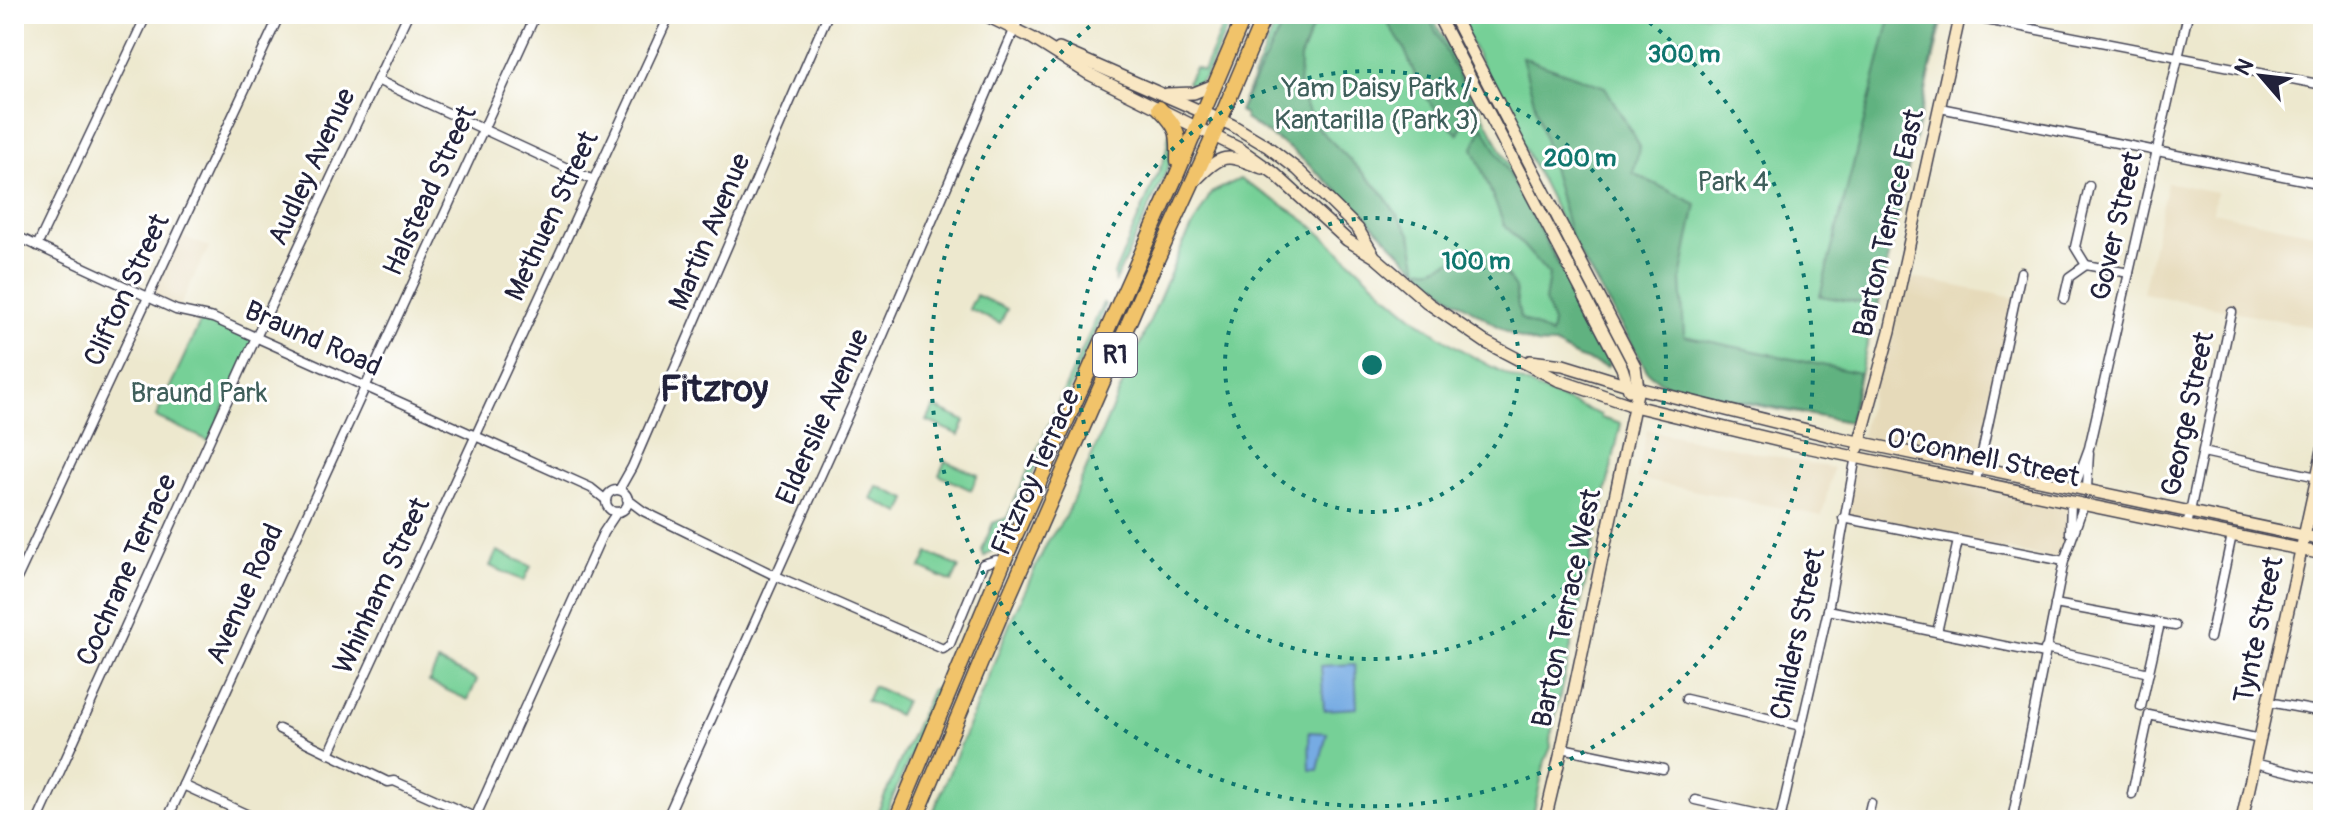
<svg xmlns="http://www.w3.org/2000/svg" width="2337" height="834" font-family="Pangolin,sans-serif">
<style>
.built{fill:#e6daba}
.green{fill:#76d097;stroke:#4c7969;stroke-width:2}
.forest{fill:#60b280;stroke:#416a5e;stroke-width:2}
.water{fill:#76abe3;stroke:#4c668f;stroke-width:2}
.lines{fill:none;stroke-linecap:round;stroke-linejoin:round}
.street-casing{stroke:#404051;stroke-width:11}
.secondary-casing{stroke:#404051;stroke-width:14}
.highway-casing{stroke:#404051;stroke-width:17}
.street{stroke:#fff;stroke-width:8}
.secondary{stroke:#f9e7c3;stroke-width:11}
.highway{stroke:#f1c36a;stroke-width:14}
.ring{fill:none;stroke:#0f766e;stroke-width:4;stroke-dasharray:4 8}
.labels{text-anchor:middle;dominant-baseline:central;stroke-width:6;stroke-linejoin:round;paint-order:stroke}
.shield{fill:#fff;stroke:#646476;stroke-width:2}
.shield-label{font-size:26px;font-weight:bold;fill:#22223b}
.park-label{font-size:28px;fill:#3f5f5b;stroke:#fff}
.street-label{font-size:28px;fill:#22223b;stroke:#fff}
.district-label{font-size:36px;font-weight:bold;fill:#22223b;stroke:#fff}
.centre{fill:#0f766e;stroke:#fff;stroke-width:4}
.ring-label{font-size:24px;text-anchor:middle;font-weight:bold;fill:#0f766e;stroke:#fff;stroke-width:6;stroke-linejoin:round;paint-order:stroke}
</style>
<rect width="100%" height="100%" fill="#fff"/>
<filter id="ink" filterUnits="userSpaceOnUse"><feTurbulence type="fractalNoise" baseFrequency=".0125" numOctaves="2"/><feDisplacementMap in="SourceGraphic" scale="16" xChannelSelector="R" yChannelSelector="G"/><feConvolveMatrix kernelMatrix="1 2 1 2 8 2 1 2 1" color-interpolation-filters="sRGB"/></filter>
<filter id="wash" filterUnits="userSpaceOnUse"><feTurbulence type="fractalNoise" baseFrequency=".006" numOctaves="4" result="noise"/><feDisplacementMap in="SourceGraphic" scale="32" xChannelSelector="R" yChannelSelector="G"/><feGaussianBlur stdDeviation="1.8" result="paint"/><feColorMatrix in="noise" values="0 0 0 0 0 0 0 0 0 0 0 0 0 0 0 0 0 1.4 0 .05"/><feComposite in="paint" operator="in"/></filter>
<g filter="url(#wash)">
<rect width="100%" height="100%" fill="#ede8ce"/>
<!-- built -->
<g class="built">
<path d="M2167,182L2216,192L2213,212L2323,235V329L2143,293Z"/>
<path d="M177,234L209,247L178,310L148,297Z"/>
<path d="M1916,278L2015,298L1979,466L1859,442L1901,283Z"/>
<path d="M1647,430L1833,468L1822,516L1637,479Z"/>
<path d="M1856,456L2084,504L2064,561L1843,518Z"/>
</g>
<!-- green -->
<g class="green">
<path d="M1228,14H1234L1205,77L1193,87L1187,82L1195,68L1203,71Z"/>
<path d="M1280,14H1431L1600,341L1609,365L1607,367L1577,357L1555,345L1536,344L1511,334L1454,299L1408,260L1356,207L1292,150L1245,119V115L1239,111Z"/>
<path d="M1456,14H1944L1849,422C1809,414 1671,395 1648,372L1572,241Z"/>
<path d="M1169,133H1173L1170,163L1115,282L1114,274L1165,157Z"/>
<path d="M1240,179C1264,194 1290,208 1312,226C1353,261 1387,299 1431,330C1484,368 1542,391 1601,415V418L1621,424L1550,740L1551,747L1545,761L1532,820H930L1012,618L1048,541L1066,516L1182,246L1211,193Z"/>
<path d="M976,295L1007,309L1000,324L969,309Z"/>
<path d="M1103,303L1105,304L1100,320L1010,525L999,545L984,557L982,550L993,523L1007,518Z"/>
<path d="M203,316L256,338L209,441L156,417Z"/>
<path d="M934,407L965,421L959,435L927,421Z"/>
<path d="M945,461L978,475L971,490L939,475Z"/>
<path d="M877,486L907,499L901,513L871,499Z"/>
<path d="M497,551L531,566L524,581L490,566Z"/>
<path d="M928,553L959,567L952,582L921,568Z"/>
<path d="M438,662L477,680L468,700L429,682Z"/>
<path d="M873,686L905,701L898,715L866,701Z"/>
<path d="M936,688L938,692L883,820H874L932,689Z"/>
</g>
<!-- forest -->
<g class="forest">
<path d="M1288,14H1318L1300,58L1299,92L1317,127L1380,190L1411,235L1418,269L1434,268L1464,255L1497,260L1515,288L1520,318L1551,335L1553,323L1545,301L1549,275L1504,224L1473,148L1483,126L1600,341L1609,365L1607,367L1577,357L1555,345L1536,344L1511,334L1454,299L1408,260L1356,207L1292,150L1245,119V115L1239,111Z"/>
<path d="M1382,14H1427L1473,104L1458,134L1446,123L1422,92L1404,48Z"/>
<path d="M1891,14H1942L1878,306L1820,296Z"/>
<path d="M1522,57L1605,87L1640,146L1633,173L1696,204L1681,279L1684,336L1859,373L1849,422L1700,393L1662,383L1648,372L1572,241Z"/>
</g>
<!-- water -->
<g class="water">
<path d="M1355,664L1357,708L1324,710L1321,666Z"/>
<path d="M1309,732L1327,733L1318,770H1310Z"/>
</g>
</g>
<g filter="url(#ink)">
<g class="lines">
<defs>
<g id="street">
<path d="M1960,15L2323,85"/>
<path d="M14,22L18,14"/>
<path d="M377,80L593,180"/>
<path d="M1940,108L2323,184"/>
<path d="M14,235L176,310L213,318L591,488L606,500"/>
<path d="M37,246L147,14"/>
<path d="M2086,265L2075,247L2089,186"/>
<path d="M2064,299L2069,277L2086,265L2129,273"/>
<path d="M2203,452L2317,477"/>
<path d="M1976,481L2021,272"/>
<path d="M2075,486L2089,448L2188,14"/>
<path d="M2087,488L2089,453"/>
<path d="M619,490L632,467L828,14"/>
<circle cx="617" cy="501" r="11"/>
<path d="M627,499L643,511L776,576L943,649L950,644L983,564L996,560L1003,563"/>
<path d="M1843,518L2064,561"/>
<path d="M2187,526L2232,312"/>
<path d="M2070,533L2071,501"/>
<path d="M14,585L280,14"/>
<path d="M2055,604L2175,626"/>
<path d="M1828,610L2044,654"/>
<path d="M1937,632L1958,541"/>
<path d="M2210,638L2232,535"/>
<path d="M2045,649L2149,673"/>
<path d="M1686,699L1801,726"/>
<path d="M2268,702L2323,712"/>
<path d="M2141,707L2160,623"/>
<path d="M279,729L388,782L394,781L481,820"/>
<path d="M1562,748L1663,769"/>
<path d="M329,754L670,14"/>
<path d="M2254,763L2323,780"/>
<path d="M183,785L259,820"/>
<path d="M2132,794L2149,715L2260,739"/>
<path d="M1695,800L1780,819"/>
<path d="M475,818L603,533L617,512"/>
<path d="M38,820L252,346L408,14"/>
<path d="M167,820L536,14"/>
<path d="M666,820L869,368L1021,14"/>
<path d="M1780,820L1828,610L1856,456"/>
<path d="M1867,820L1871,803"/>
<path d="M2012,820L2064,561L2084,504"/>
</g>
<g id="secondary">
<path d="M983,14L1032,38L1089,74L1240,149L1274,173L1347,240L1375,257L1428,303L1485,342L1558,380L1634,406L1792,444L2323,554"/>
<path d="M1437,14L1622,368L1629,390"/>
<path d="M1452,14L1635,366L1638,388L1562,748L1545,820"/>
<path d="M1059,49L1232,125L1267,146L1298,170L1358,229L1373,254"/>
<path d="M1167,94L1194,93L1214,85"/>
<path d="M1197,179C1224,151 1227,155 1262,168"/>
<path d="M1530,361L1563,365L1638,388L1835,437L2323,540"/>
<path d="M1858,448L1890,331L1960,14"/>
<path d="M2242,820L2323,450"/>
</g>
<g id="highway">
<path d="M1159,108C1179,128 1179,134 1178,161"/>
<path d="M896,820L1003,563L1177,174L1245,14"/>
<path d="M915,820L1001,614L1143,290L1209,146L1265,14"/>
</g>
</defs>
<!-- street casing -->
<use href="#street" class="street-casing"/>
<!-- secondary casing -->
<use href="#secondary" class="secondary-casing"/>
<!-- highway casing -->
<use href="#highway" class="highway-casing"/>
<!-- street -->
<use href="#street" class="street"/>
<!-- secondary -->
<use href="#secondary" class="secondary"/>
<!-- highway -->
<use href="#highway" class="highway"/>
</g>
</g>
<!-- distance rings -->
<g class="ring">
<circle cx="1372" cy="365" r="147"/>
<circle cx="1372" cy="365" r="294"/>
<path d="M1640 15A441 441 0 1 1 1104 15"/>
</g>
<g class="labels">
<!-- shield labels -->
<rect class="shield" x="1093" y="333" width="44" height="44" rx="6"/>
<g class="shield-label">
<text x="1115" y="355">R1</text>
</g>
<!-- park labels -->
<g class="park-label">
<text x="1377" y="88">Yam Daisy Park /<tspan x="1377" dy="32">Kantarilla (Park 3)</tspan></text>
<text x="1733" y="182">Park 4</text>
<text x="199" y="393">Braund Park</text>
</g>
<!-- street labels -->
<g class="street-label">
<text transform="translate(312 167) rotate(-65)">Audley Avenue</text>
<text transform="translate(430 191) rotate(-65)">Halstead Street</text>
<text transform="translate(552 216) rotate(-65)">Methuen Street</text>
<text transform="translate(1889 223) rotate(-77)">Barton Terrace East</text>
<text transform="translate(2117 226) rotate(-77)">Gover Street</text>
<text transform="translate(710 232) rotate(-67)">Martin Avenue</text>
<text transform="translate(127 290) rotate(-65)">Clifton Street</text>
<text transform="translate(313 339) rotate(24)">Braund Road</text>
<text transform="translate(2188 414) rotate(-78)">George Street</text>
<text transform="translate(823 417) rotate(-66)">Elderslie Avenue</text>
<text transform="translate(1983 458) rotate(12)">O'Connell Street</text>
<text transform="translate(1036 472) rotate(-66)">Fitzroy Terrace</text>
<text transform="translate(127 570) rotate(-66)">Cochrane Terrace</text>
<text transform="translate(382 586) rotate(-65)">Whinham Street</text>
<text transform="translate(245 594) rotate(-66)">Avenue Road</text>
<text transform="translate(1567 608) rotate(-78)">Barton Terrace West</text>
<text transform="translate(2259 630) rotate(-78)">Tynte Street</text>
<text transform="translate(1798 634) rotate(-78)">Childers Street</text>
</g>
<!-- district labels -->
<g class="district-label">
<text x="714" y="389">Fitzroy</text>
</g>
</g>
<circle cx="1372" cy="365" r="12" class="centre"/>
<g class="ring-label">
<text x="1684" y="62">300 m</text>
<text x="1580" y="166">200 m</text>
<text x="1476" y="269">100 m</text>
</g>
<!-- margin -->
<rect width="2337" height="834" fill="none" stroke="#fff" stroke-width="48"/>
<!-- north arrow -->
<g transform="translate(2261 76) rotate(298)" stroke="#ffffff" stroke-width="6" paint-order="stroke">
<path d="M0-6L14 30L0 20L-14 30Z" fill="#22223b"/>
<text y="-12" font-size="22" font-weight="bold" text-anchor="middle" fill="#22223b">N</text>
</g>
</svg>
